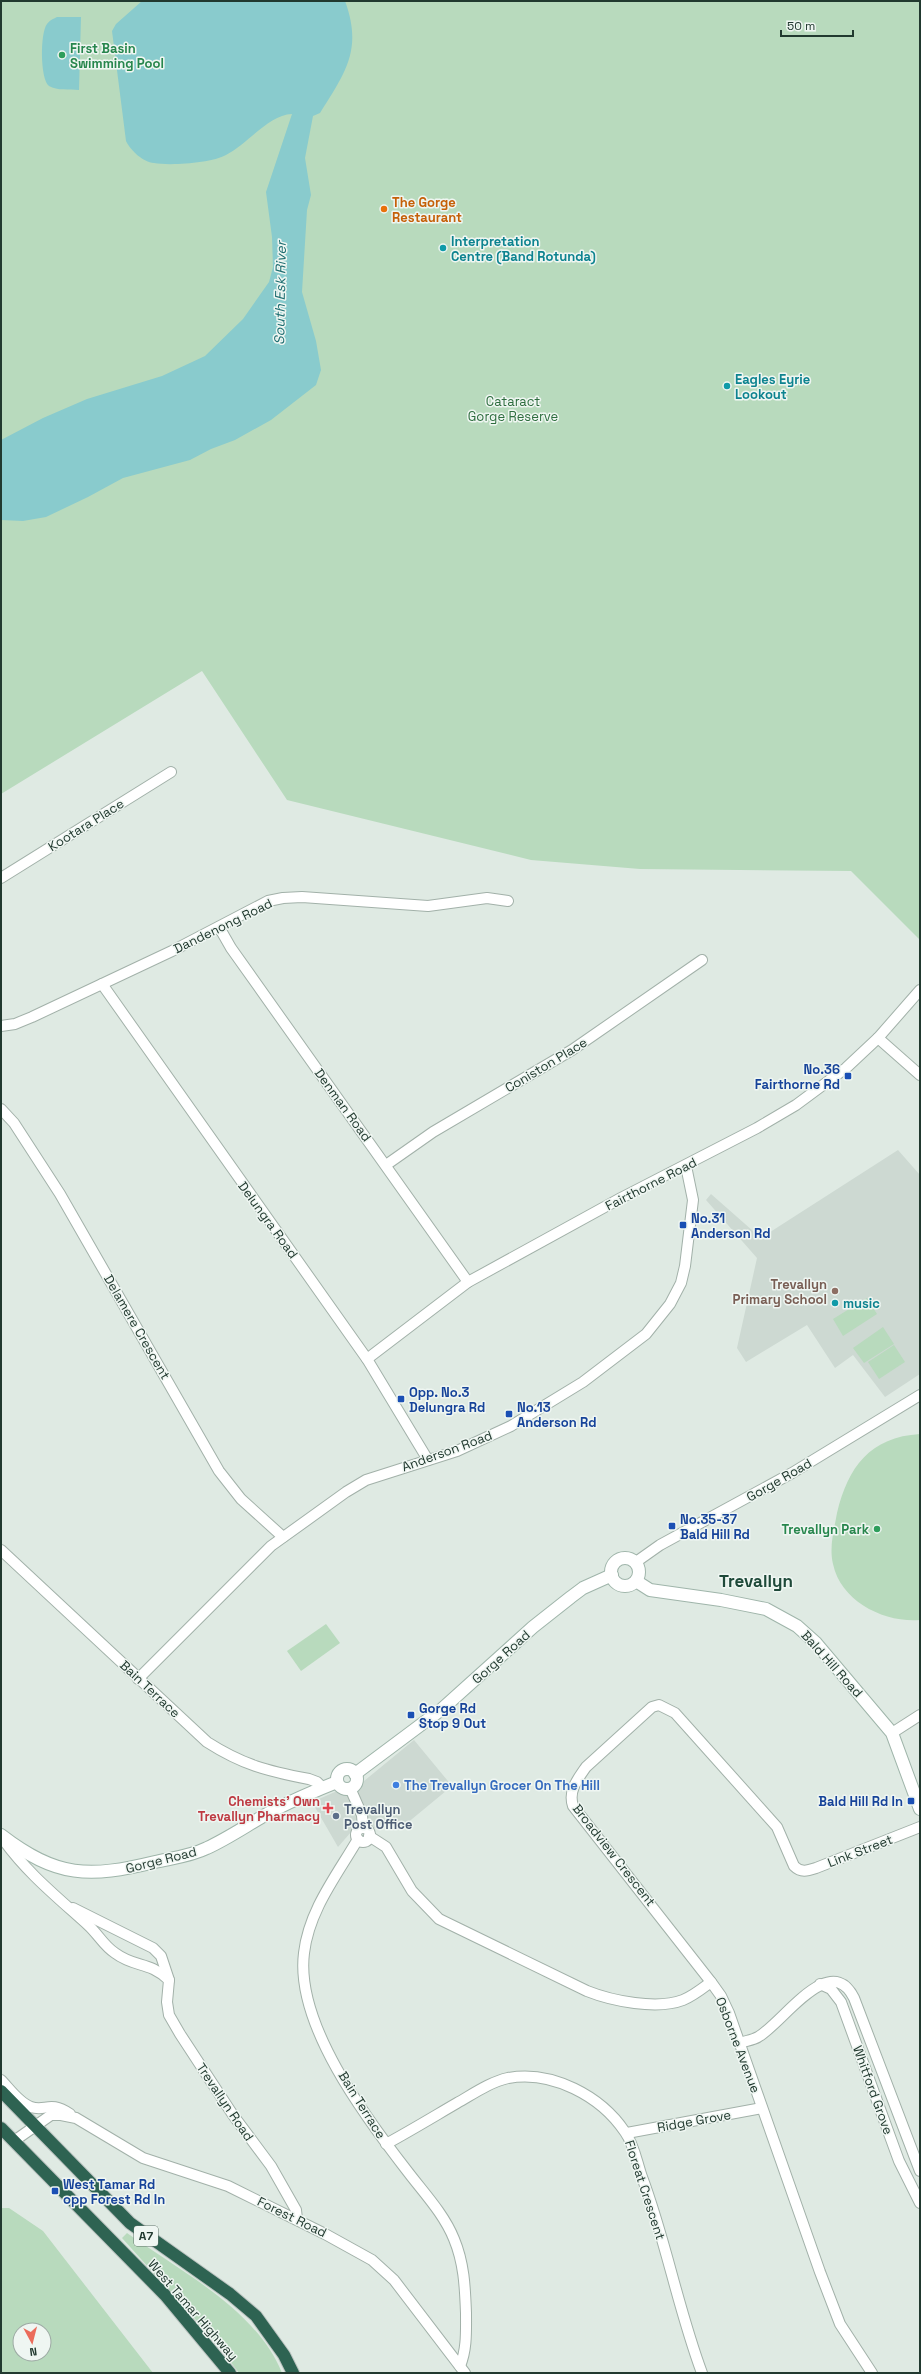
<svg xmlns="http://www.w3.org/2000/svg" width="921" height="2374" font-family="'Space Grotesk',sans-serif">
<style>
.built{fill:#cdd9d2}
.green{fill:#b8dabd;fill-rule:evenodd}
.water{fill:#89cbcd}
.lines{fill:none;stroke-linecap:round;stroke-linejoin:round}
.street-casing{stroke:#a2b1a9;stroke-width:12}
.secondary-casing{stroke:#9fb5aa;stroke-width:14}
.highway-casing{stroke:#bcc4c1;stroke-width:14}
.street{stroke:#fff;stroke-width:10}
.secondary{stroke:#fff;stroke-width:12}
.highway{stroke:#2e6352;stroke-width:12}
.leisure-dot{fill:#2e9e5b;stroke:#eff6f2;stroke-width:1.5}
.food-dot{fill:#e8710a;stroke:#eff6f2;stroke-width:1.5}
.culture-dot{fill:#0f9aa8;stroke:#eff6f2;stroke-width:1.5}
.transit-dot{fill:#1a4fb4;stroke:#eff6f2;stroke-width:1.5}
.education-dot{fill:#8d6e63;stroke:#eff6f2;stroke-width:1.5}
.shop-dot{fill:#3f7fe0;stroke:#eff6f2;stroke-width:1.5}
.health-dot{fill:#e0444e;stroke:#eff6f2;stroke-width:1.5}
.service-dot{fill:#5c6f8a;stroke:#eff6f2;stroke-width:1.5}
.labels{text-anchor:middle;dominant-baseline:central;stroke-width:3;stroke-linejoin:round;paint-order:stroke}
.shield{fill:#eff6f2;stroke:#5f726a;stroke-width:1}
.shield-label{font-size:12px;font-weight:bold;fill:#21392f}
.leisure-label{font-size:13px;font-weight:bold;fill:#27864d;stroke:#eff6f2;text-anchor:start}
.food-label{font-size:13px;font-weight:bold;fill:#c56008;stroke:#eff6f2;text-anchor:start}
.culture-label{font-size:13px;font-weight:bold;fill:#0d838f;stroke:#eff6f2;text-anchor:start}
.park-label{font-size:13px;fill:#2d6d3e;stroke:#eff6f2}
.street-label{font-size:13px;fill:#21392f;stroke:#eff6f2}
.transit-label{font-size:13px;font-weight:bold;fill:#164399;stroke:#eff6f2;text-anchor:start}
.education-label{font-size:13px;font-weight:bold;fill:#785e54;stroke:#eff6f2;text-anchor:end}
.shop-label{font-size:13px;font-weight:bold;fill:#366cbe;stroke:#eff6f2;text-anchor:start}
.health-label{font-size:13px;font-weight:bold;fill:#be3a42;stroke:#eff6f2;text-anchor:end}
.service-label{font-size:13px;font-weight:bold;fill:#4e5e75;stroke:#eff6f2;text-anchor:start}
.water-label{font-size:14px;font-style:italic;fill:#1e6e71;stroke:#eff6f2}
.district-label{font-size:17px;font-weight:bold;fill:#1e4939;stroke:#eff6f2}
</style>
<rect width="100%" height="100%" fill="#dfeae3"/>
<!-- built -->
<g class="built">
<path d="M898,1150L920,1175V1374L885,1397L853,1355L835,1368L807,1325L746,1362L737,1348L757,1258L706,1200L711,1194L761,1238Z"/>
<path d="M414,1740L452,1786L406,1824L377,1828L361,1827L351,1832L338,1847L312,1802L337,1791L347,1795Z"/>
</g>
<!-- green -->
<g class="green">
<path d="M1,1H920V940L851,871L640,869L531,860L287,800L202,671L1,794Z"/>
<path d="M867,1298L877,1314L843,1336L833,1319Z"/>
<path d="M883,1327L894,1344L864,1363L853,1348Z"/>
<path d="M894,1345L905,1362L879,1379L868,1362Z"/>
<path d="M920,1434V1620C885,1623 841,1602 833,1564C829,1547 834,1530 837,1513C848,1467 870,1437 920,1434Z"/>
<path d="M326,1624L340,1643L301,1671L287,1651Z"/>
<path d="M1,2208H9L43,2231L153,2373H1ZM20,2330H44V2354H20Z"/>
<path d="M127,2233C180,2271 257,2310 282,2373H239L214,2340L122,2238Z"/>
</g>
<!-- water -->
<g class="water">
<path d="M142,1H345C363,50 345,73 320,113L313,116L305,158L311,195L307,210L302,292L316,341L321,370L316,385L271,420L235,440L211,449L190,460L123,478L88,497L46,517L23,521L1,520V440L43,418L87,399L162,376L205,356L243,319L269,282L273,267L272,237L266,192L292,114C268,115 248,144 226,155C212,163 170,166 154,163C143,162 131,151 126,141L112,31L116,24Z"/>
<path d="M57,17H81L79,90C70,89 57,91 49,86C40,79 40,33 47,24C50,20 53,19 57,17Z"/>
</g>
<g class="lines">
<defs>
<g id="street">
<path d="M1,878L171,772"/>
<path d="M219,927L231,948L468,1282"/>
<path d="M102,984L367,1359L428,1460"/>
<path d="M1,1026L15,1024L32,1017L172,951L268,901L283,898L302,897L428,906L487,898L508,901"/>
<path d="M878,1038L920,1075"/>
<path d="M1,1109L14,1123L60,1194L219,1471L241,1499L283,1537"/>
<path d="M386,1165L433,1132L572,1050L702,960"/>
<path d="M367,1359L468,1282L621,1198L757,1128L796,1105L846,1068L878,1038L920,990"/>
<path d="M1,1550L207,1742C243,1765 267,1771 309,1779L317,1782L323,1788"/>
<path d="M636,1562L660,1545L792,1473L920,1395"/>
<path d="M138,1679L271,1546L346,1492L366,1480L457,1451L511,1426L583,1382L646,1334L670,1304L681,1283L685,1266L693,1200L686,1166"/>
<path d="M892,1733L920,1715"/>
<path d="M350,1788L362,1815L363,1828"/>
<circle cx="363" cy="1835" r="7"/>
<path d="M369,1836L386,1847L412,1891L439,1919L587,1991C612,2001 657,2010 683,2000C693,1996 703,1988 711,1982L721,1996L729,2013L820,2272L840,2324L872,2373"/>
<path d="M2,1838C27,1873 56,1896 88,1925C98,1934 104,1946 115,1953C135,1968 149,1961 169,1980L167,2002L169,2015L180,2034L233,2115L271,2166L296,2210L297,2219"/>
<path d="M358,1839C337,1875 309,1910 304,1953C295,2024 366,2118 408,2172C424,2193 444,2214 454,2239C464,2263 465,2286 466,2313C466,2331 467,2349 460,2366"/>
<path d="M73,1908L153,1948L161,1956L169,1980"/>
<path d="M711,1982L573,1806C568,1791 577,1780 586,1767L652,1707L659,1705L675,1713L777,1827L794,1866C801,1873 807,1871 816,1868L920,1827"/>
<path d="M820,1984L831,1989L841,2002L899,2161L920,2203"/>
<path d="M740,2043C745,2041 753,2040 758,2037C783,2023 830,1950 854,1998L920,2171"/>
<path d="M1,2080C9,2088 19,2103 31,2107C46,2112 49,2100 70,2114"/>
<path d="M627,2133L762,2108"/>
<path d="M14,2141L51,2115H61L76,2118L143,2158L228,2186L325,2234L372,2260L394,2280L465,2373"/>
<path d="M386,2144C410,2131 433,2117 457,2103C473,2094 490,2082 508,2078C552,2070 601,2096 625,2132C634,2144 637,2163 642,2177C666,2241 678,2309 702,2373"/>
</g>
<g id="secondary">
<circle cx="625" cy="1572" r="14"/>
<path d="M636,1581L650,1590L721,1600L766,1609L797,1626L816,1643L892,1733L920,1809"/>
<circle cx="347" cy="1779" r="10"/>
<path d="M355,1774L442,1709L533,1627L571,1597L583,1588L612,1575"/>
<path d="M1,1835C57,1878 89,1878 155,1862C173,1858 191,1856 207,1848C231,1837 253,1821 276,1809C296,1799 317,1790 337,1782"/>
</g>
<g id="highway">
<path d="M1,2091L130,2223L230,2294L256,2316L284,2355L293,2373"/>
<path d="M1,2128L165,2295L230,2373"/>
</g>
</defs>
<!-- street casing -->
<use href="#street" class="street-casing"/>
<!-- secondary casing -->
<use href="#secondary" class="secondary-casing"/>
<!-- highway casing -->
<use href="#highway" class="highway-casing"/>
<!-- street -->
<use href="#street" class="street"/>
<!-- secondary -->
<use href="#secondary" class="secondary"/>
<!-- highway -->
<use href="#highway" class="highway"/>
</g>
<!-- markers -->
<g class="leisure-dot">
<circle cx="62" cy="55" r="4"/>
<circle cx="877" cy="1529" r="4"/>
</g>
<circle class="food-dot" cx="384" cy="209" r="4"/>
<g class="culture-dot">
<circle cx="443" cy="248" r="4"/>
<circle cx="727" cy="386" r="4"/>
<circle cx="835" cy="1303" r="4"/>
</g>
<g class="transit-dot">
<rect x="844" y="1072" width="8" height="8" rx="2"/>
<rect x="679" y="1221" width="8" height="8" rx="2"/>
<rect x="397" y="1395" width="8" height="8" rx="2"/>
<rect x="505" y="1410" width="8" height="8" rx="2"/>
<rect x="668" y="1522" width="8" height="8" rx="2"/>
<rect x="407" y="1711" width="8" height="8" rx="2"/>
<rect x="907" y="1797" width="8" height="8" rx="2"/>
<rect x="51" y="2187" width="8" height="8" rx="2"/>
</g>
<circle class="education-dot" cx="835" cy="1291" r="4"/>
<circle class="shop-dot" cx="396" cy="1785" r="4"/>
<path class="health-dot" d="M326 1802h4v4h4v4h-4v4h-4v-4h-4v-4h4z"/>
<circle class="service-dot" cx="336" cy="1816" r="4"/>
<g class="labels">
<!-- shield labels -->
<rect class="shield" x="134" y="2226" width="24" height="20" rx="3"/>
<g class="shield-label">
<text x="146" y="2236">A7</text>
</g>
<!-- leisure labels -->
<g class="leisure-label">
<text x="70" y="48">First Basin<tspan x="70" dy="15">Swimming Pool</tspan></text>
<text x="869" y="1529" text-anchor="end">Trevallyn Park</text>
</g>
<!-- food labels -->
<g class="food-label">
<text x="392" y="202">The Gorge<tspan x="392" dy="15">Restaurant</tspan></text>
</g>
<!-- culture labels -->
<g class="culture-label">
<text x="451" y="241">Interpretation<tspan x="451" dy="15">Centre (Band Rotunda)</tspan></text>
<text x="735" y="379">Eagles Eyrie<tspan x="735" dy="15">Lookout</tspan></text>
<text x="843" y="1303">music</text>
</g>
<!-- park labels -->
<g class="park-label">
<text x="513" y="401">Cataract<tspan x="513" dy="15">Gorge Reserve</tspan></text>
</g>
<!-- street labels -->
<g class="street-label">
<text transform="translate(86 825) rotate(-32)">Kootara Place</text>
<text transform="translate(223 926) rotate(-26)">Dandenong Road</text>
<text transform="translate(546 1065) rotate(-31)">Coniston Place</text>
<text transform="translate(343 1105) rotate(54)">Denman Road</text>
<text transform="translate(651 1184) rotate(-27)">Fairthorne Road</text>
<text transform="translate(268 1220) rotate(54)">Delungra Road</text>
<text transform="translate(137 1327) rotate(60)">Delamere Crescent</text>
<text transform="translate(447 1451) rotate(-20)">Anderson Road</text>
<text transform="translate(779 1480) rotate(-30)">Gorge Road</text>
<text transform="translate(501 1657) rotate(-42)">Gorge Road</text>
<text transform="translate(832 1664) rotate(48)">Bald Hill Road</text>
<text transform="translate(150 1689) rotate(43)">Bain Terrace</text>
<text transform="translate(860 1851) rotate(-21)">Link Street</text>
<text transform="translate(614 1855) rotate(52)">Broadview Crescent</text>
<text transform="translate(161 1860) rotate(-14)">Gorge Road</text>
<text transform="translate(738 2045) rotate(69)">Osborne Avenue</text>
<text transform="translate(873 2090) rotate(70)">Whitford Grove</text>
<text transform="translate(225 2102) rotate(56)">Trevallyn Road</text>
<text transform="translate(362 2105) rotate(58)">Bain Terrace</text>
<text transform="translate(694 2121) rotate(-10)">Ridge Grove</text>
<text transform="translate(645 2190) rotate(72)">Floreat Crescent</text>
<text transform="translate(292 2217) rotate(26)">Forest Road</text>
<text transform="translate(193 2310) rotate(49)">West Tamar Highway</text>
</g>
<!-- transit labels -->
<g class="transit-label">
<text x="840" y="1069" text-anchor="end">No.36<tspan x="840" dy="15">Fairthorne Rd</tspan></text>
<text x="691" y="1218">No.31<tspan x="691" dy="15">Anderson Rd</tspan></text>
<text x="409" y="1392">Opp. No.3<tspan x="409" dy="15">Delungra Rd</tspan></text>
<text x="517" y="1407">No.13<tspan x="517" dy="15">Anderson Rd</tspan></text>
<text x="680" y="1519">No.35-37<tspan x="680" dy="15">Bald Hill Rd</tspan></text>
<text x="419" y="1708">Gorge Rd<tspan x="419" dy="15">Stop 9 Out</tspan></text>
<text x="903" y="1801" text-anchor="end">Bald Hill Rd In</text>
<text x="63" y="2184">West Tamar Rd<tspan x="63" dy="15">opp Forest Rd In</tspan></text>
</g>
<!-- education labels -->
<g class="education-label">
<text x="827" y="1284">Trevallyn<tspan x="827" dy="15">Primary School</tspan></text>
</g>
<!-- shop labels -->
<g class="shop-label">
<text x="404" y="1785">The Trevallyn Grocer On The Hill</text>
</g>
<!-- health labels -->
<g class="health-label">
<text x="320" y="1801">Chemists' Own<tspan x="320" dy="15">Trevallyn Pharmacy</tspan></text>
</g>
<!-- service labels -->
<g class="service-label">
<text x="344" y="1809">Trevallyn<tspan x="344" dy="15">Post Office</tspan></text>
</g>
<!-- water labels -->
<g class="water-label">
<text transform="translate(280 293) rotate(-89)">South Esk River</text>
</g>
<!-- district labels -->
<g class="district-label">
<text x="756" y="1581">Trevallyn</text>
</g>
</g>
<!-- border -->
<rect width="921" height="2374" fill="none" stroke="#21392f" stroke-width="4"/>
<!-- north arrow -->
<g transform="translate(32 2342) rotate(173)"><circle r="19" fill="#eff6f2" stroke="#9daaa4"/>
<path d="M0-3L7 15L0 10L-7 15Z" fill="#eb6c5b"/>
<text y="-6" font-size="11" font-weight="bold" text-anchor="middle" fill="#21392f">N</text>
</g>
<!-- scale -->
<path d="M781 30v6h72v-6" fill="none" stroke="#21392f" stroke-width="2"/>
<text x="787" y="30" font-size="12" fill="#21392f" stroke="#eff6f2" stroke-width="3" paint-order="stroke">50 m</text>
</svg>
